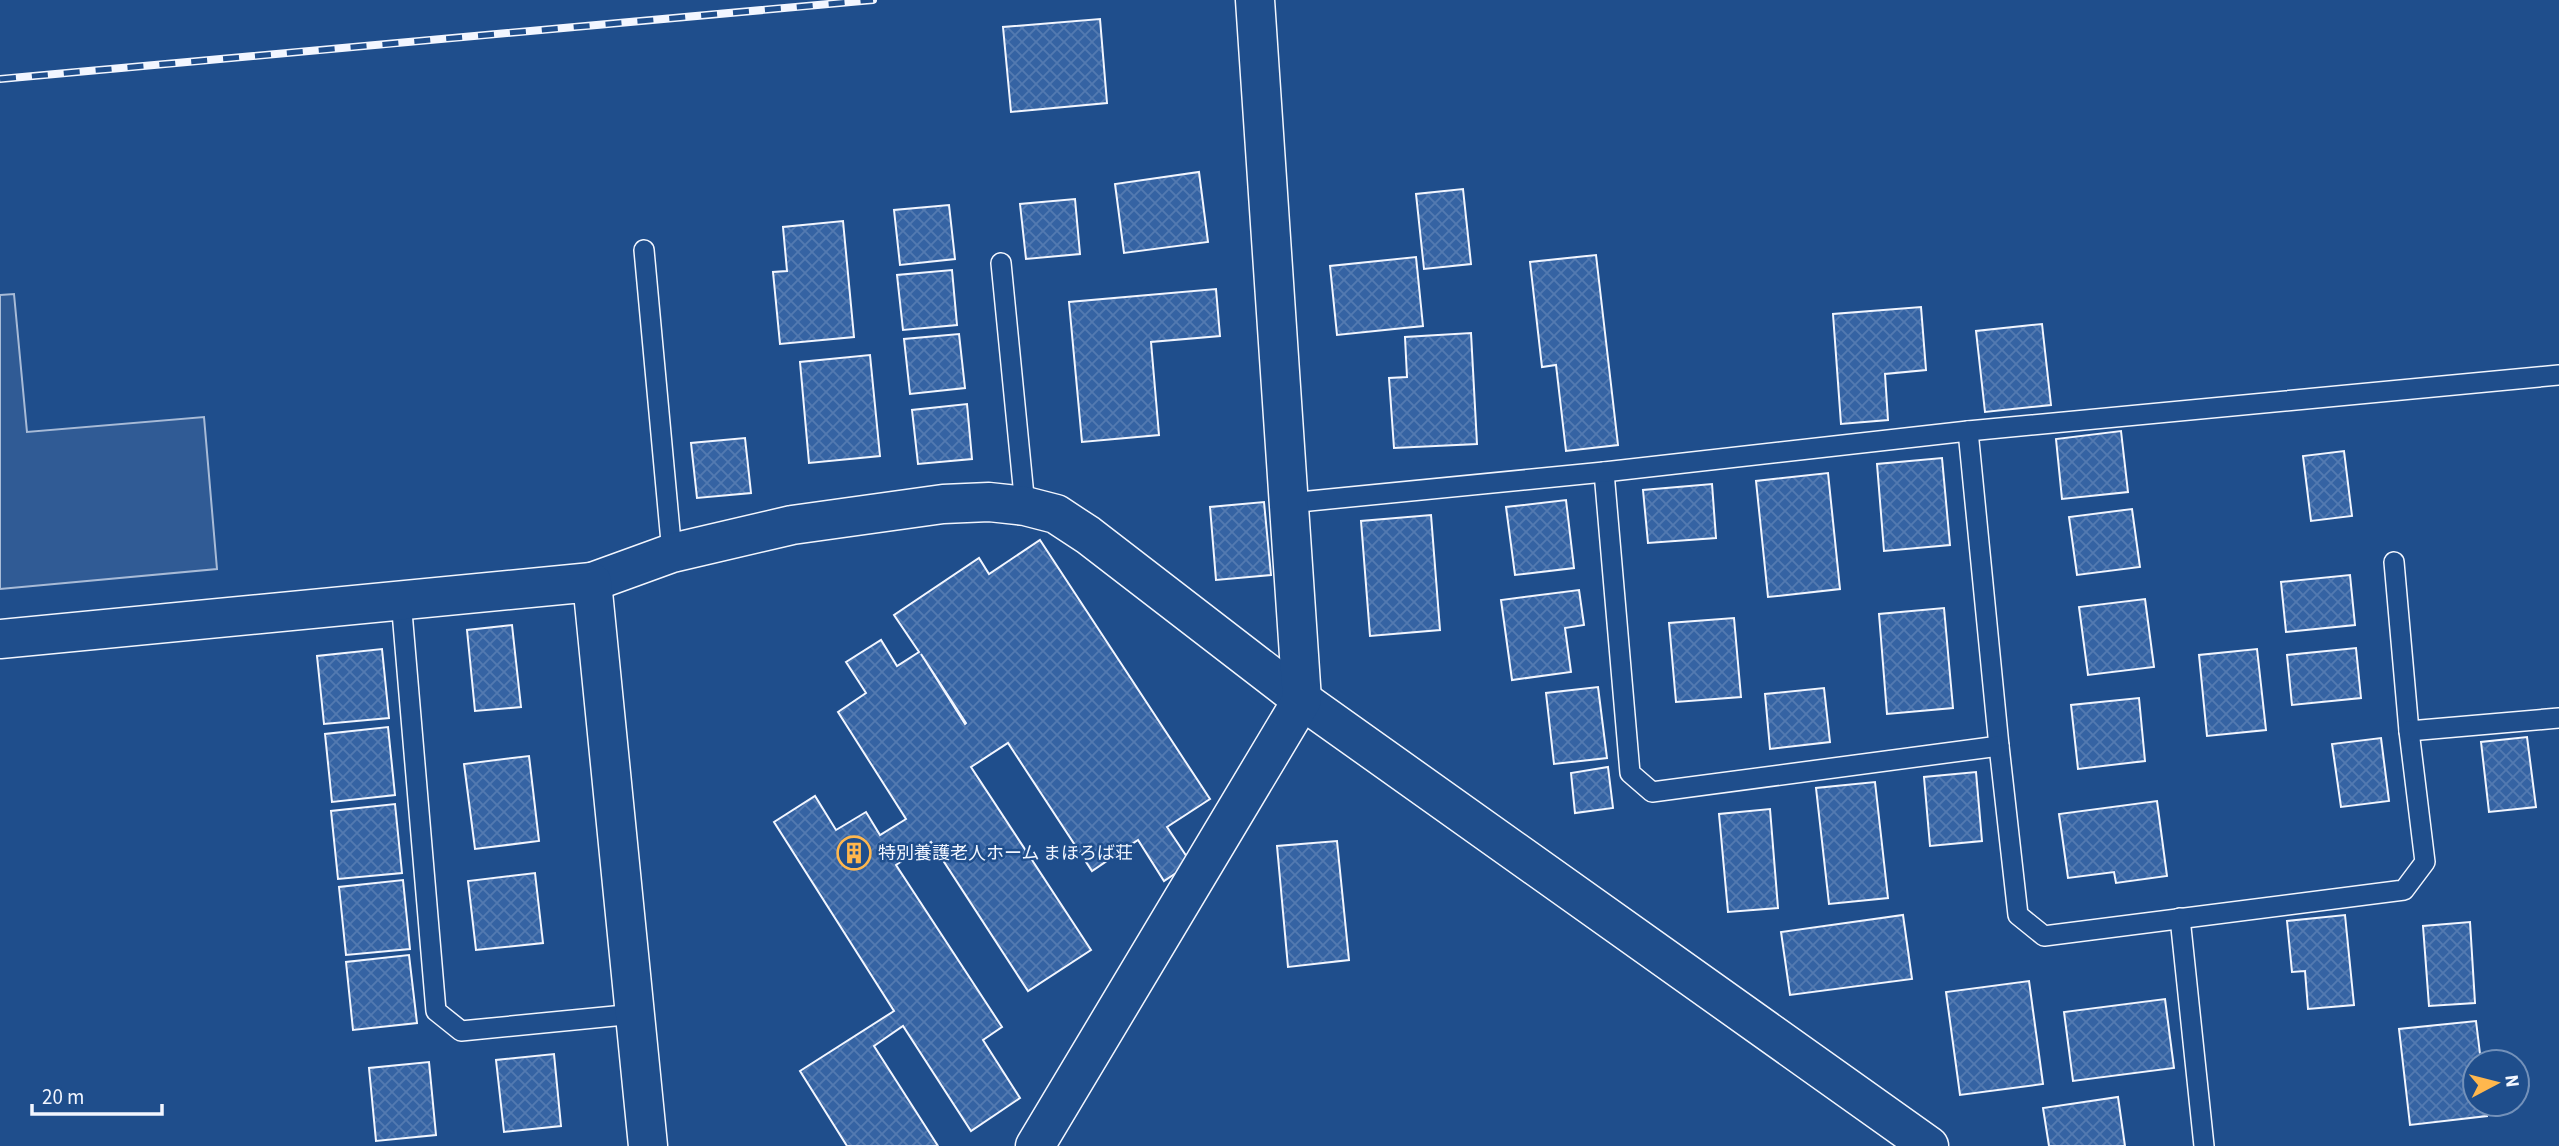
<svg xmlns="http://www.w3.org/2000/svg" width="2559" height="1146" font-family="'Source Sans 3','Noto Sans JP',sans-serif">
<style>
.parking{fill:#305b95;stroke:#a8bbd7;stroke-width:2}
.building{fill:url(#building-cross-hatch);stroke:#f2f6ff;stroke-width:2;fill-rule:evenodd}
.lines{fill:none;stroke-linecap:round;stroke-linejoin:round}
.lane-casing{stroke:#f2f6ff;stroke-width:22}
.street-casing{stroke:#f2f6ff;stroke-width:41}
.secondary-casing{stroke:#f2f6ff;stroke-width:41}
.lane{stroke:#1f4e8c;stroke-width:19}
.street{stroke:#1f4e8c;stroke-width:38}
.secondary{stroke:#1f4e8c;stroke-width:38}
.rail-casing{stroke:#f2f6ff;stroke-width:8}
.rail{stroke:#1f4e8c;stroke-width:5;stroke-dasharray:16;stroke-linecap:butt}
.labels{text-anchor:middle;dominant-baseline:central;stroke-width:5;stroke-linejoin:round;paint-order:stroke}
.poi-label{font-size:18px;fill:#f2f6ff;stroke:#1f4e8c;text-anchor:start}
</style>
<defs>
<pattern id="building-cross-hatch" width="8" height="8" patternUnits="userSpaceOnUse" patternTransform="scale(1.75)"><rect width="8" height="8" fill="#3563a3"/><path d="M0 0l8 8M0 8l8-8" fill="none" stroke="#537ab1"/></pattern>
</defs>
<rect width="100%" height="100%" fill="#1f4e8c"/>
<!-- parking -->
<path class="parking" d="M14,294L27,432L204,417L217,569L0,589V295Z"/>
<!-- building -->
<g class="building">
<path d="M1100,19L1107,103L1011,112L1003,27Z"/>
<path d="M1199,172L1208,242L1124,253L1115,184Z"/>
<path d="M1463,189L1471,264L1424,269L1416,194Z"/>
<path d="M1075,199L1080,254L1026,259L1020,204Z"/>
<path d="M949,205L955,259L900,265L894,210Z"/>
<path d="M843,221L854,337L780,344L773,272L787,271L783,227Z"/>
<path d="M1596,255L1618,445L1566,451L1556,365L1542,367L1530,262Z"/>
<path d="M1416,257L1423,326L1337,335L1330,266Z"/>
<path d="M952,270L957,325L903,330L897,275Z"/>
<path d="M1216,289L1220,336L1151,342L1159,435L1082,442L1069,302Z"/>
<path d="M1921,307L1926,370L1885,374L1888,420L1841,424L1833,314Z"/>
<path d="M2042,324L2051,405L1985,412L1976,331Z"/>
<path d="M1471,333L1477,444L1394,448L1389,378L1407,377L1405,337Z"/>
<path d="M959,334L965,388L910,394L904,339Z"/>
<path d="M870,355L880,456L809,463L800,362Z"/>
<path d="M967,404L972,459L918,464L912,410Z"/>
<path d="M2121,431L2128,492L2062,499L2056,439Z"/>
<path d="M745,438L751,493L697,498L691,443Z"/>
<path d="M2344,451L2352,516L2311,521L2303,456Z"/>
<path d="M1942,458L1950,545L1884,551L1877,464Z"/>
<path d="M1828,473L1840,589L1768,597L1756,481Z"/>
<path d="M1712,484L1716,538L1648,543L1643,490Z"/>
<path d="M1566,500L1574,568L1515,575L1506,507Z"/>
<path d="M1264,502L1271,575L1216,580L1210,507Z"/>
<path d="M2132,509L2140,567L2077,575L2069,517Z"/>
<path d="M1431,515L1440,630L1370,636L1361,521Z"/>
<path d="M1040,540L1210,799L1167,827L1191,863L1164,881L1138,840L1092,871L1008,743L971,767L1091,950L1028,991L931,842L896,865L1002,1027L983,1040L1020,1098L971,1131L903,1026L874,1046L938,1146H847L800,1071L894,1011L774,822L815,796L836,830L866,812L880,835L906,819L838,712L866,693L846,662L881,640L897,666L919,652L894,615L979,558L989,574ZM921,654L966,723L965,724Z"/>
<path d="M2350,575L2355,625L2286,632L2281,582Z"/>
<path d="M1579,590L1584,625L1565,628L1571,672L1512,680L1501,600Z"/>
<path d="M2145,599L2154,667L2088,675L2079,607Z"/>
<path d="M1944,608L1953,708L1887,714L1879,614Z"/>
<path d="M1734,618L1741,697L1676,702L1669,623Z"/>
<path d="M512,625L521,707L475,711L467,630Z"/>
<path d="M2356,648L2361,698L2292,705L2287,655Z"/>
<path d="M382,649L389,718L324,724L317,656Z"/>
<path d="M2257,649L2266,730L2207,736L2199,655Z"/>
<path d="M1598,687L1607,758L1554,764L1546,693Z"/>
<path d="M1824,688L1830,742L1770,749L1765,694Z"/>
<path d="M2139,698L2145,761L2078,769L2071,705Z"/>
<path d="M388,727L395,795L332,802L325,734Z"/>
<path d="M2527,737L2536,807L2489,812L2481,742Z"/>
<path d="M2381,738L2389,801L2341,807L2332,744Z"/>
<path d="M529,756L539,841L475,849L464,764Z"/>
<path d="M1608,767L1613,808L1575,813L1571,773Z"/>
<path d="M1976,772L1982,841L1930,846L1924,777Z"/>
<path d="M1875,782L1888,898L1829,904L1816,788Z"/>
<path d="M2157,801L2167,876L2116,883L2114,872L2068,878L2059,814Z"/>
<path d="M395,804L402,873L338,879L331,811Z"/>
<path d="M1770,809L1778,908L1728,912L1719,814Z"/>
<path d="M1337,841L1349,960L1288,967L1277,846Z"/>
<path d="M535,873L543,943L476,950L468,881Z"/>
<path d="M403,880L410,949L346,955L339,887Z"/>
<path d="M1903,915L1912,979L1790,995L1781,932Z"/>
<path d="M2345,915L2354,1005L2308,1009L2305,971L2292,972L2287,921Z"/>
<path d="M2470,922L2475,1003L2429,1006L2423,926Z"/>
<path d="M409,955L417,1023L353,1030L346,962Z"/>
<path d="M2029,981L2043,1084L1960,1095L1946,992Z"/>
<path d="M2165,999L2174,1068L2073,1081L2064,1012Z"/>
<path d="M2476,1021L2481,1062H2475V1104H2486L2487,1116L2410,1125L2399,1029Z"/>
<path d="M554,1054L561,1126L504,1132L496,1060Z"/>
<path d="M429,1062L436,1135L376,1141L369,1068Z"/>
<path d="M2118,1097L2125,1146H2049L2043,1108Z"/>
</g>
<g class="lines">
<defs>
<g id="lane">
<path d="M644,250L672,553"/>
<path d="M1001,263L1025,506"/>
<path d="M1968,431L1999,746L2018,915L2044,936L2404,890L2425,862L2409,731L2394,562"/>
<path d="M1604,472L1630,773L1652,792L1999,746"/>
<path d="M1289,503L1604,472L1968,431L2559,375"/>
<path d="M401,600L436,1011L461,1031L635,1014"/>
<path d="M2409,731L2559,718"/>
<path d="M2180,918L2204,1146"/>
</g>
<g id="street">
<path d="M592,582L672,553L792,525L943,504L989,502L1025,506L1056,514L1088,535L1302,700L1929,1146"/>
<path d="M1035,1146L1302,700L1255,0"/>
</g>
<path id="secondary" d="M0,639L592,582L648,1146"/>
</defs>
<!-- lane casing -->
<use href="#lane" class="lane-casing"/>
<!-- street casing -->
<use href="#street" class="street-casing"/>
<!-- secondary casing -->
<use href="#secondary" class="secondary-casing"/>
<!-- lane -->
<use href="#lane" class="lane"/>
<!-- street -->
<use href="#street" class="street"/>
<!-- secondary -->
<use href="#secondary" class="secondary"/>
<defs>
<path id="rail" d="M0,79L873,0"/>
</defs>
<!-- rail casing -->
<use href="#rail" class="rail-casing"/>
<!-- rail -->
<use href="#rail" class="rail"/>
</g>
<!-- icons -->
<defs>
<symbol id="building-ring" viewBox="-11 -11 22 22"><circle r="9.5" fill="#1f4e8c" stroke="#ffb74d" stroke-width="1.5"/><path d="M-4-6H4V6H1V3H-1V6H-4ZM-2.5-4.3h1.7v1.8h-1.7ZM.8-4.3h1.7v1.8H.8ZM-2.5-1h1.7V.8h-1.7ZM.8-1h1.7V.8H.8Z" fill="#ffb74d"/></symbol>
</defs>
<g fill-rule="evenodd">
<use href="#building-ring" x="835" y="834" width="38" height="38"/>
</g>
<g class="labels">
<!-- poi labels -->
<g class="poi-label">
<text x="878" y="853">特別養護老人ホーム まほろば荘</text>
</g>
</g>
<!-- north arrow -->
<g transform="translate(2496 1083) rotate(83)"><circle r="33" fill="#1f4e8c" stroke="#7391ba" stroke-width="2"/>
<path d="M0-5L12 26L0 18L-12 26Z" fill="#ffb74d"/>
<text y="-10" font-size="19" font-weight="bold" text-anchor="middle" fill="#f2f6ff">N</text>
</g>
<!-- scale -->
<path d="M32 1104v10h130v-10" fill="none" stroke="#f2f6ff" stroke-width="3.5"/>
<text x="42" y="1104" font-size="21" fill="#f2f6ff" stroke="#1f4e8c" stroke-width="5" paint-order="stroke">20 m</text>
</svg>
